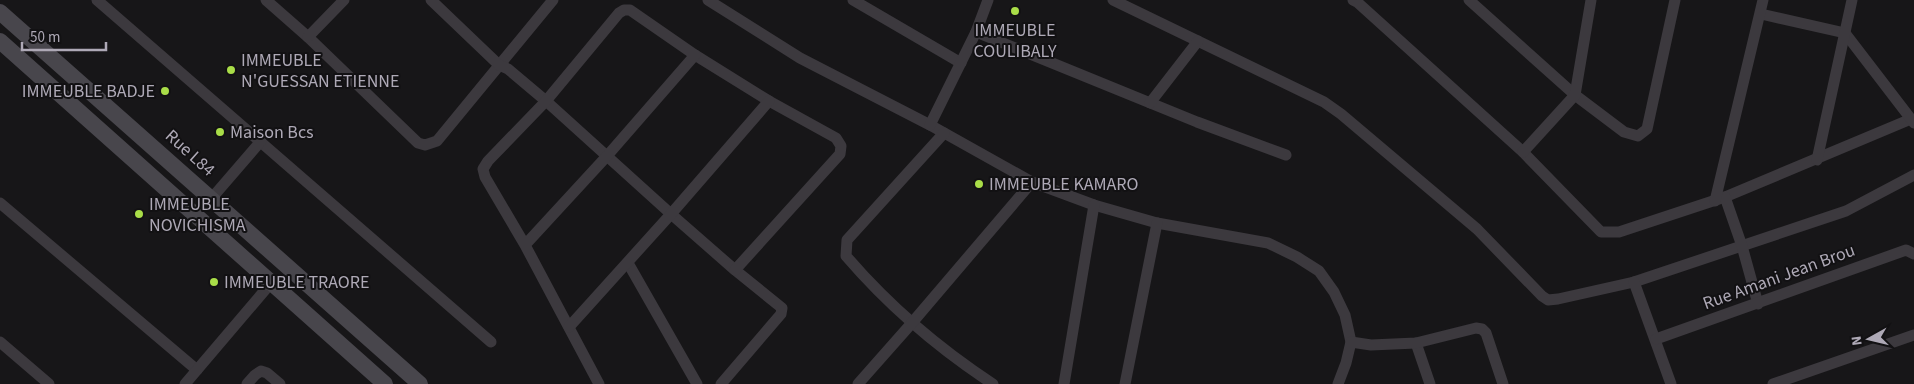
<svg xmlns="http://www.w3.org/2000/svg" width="1914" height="384" font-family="'Source Sans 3',sans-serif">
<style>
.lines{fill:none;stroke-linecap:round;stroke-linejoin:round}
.street{stroke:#3c393e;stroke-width:11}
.secondary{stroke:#48464c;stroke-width:16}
.poi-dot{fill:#a9dd48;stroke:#121113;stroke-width:2}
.labels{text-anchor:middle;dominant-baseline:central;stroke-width:4;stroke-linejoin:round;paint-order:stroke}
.poi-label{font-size:18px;fill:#aea9b6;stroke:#121113;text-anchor:start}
.street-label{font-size:18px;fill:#aea9b6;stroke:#121113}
</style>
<rect width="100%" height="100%" fill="#171618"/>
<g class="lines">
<!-- street -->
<g class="street">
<path d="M97,0L491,342"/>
<path d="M266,0L308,37L418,143L425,145L437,141L553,0"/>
<path d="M431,0L499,65L508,69L546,101L671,214L735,270L782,308L781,314L721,384"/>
<path d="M708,0L800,58L930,125L1032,182L1094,205L1157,223L1268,243L1297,257L1319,271L1334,292L1345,315L1351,342"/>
<path d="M853,0L961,63"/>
<path d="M1113,0L1324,102L1341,114L1477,229L1542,296L1548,300L1558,299L1634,282L1846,211L1914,175"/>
<path d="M1353,0L1357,2L1523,152L1601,232H1619L1725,197L1911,119"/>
<path d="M1469,0L1575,95L1624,132L1638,136L1647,129L1675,0"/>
<path d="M1761,14L1845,33L1914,123"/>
<path d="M976,32L1197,122L1286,155"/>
<path d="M308,37L344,0"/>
<path d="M695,55L769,101L836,138L841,146L840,154L735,270"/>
<path d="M1150,103L1198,41"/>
<path d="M930,125L976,32L988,0"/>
<path d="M944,133L847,240L846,256C889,306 938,348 993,384"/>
<path d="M1523,152L1575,95L1591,0"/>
<path d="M1817,160L1852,0"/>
<path d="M1725,197L1742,246L1758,304"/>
<path d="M211,199L261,141"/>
<path d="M1715,201L1763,0"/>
<path d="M0,203L197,370"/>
<path d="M525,245L607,156L695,55L630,10H624L619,13L546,101L488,161L483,169L485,177L525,245L599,384"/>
<path d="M628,263L697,384"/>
<path d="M1634,282L1671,384"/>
<path d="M569,327L671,214L769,101"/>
<path d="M1656,339L1906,250L1914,254"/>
<path d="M0,342L49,384"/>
<path d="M1416,343L1430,384"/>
<path d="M185,384L271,283"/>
<path d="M247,384L255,375L261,371L267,373L280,384"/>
<path d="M858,384L911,324L1032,182"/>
<path d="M1064,384L1094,205"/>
<path d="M1125,384L1157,223"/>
<path d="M1338,384L1346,363L1351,342L1371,345L1416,343L1476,328L1482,329L1486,333L1503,384"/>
<path d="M1773,384L1914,335"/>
</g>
<!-- secondary -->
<g class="secondary">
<path d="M0,12L420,384"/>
<path d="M0,41L385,384"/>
</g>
</g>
<!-- markers -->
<g class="poi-dot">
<circle cx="1015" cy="11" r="5"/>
<circle cx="231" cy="70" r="5"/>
<circle cx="165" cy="91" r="5"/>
<circle cx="220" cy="132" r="5"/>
<circle cx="979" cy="184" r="5"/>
<circle cx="139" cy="214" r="5"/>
<circle cx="214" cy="282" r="5"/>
</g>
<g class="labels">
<!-- poi labels -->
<g class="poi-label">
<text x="1015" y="30" text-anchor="middle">IMMEUBLE<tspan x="1015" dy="21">COULIBALY</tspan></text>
<text x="241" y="60">IMMEUBLE<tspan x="241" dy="21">N'GUESSAN ETIENNE</tspan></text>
<text x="155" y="91" text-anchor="end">IMMEUBLE BADJE</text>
<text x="230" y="132">Maison Bcs</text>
<text x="989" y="184">IMMEUBLE KAMARO</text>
<text x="149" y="204">IMMEUBLE<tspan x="149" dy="21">NOVICHISMA</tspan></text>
<text x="224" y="282">IMMEUBLE TRAORE</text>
</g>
<!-- street labels -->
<g class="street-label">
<text transform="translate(190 153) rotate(42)">Rue L84</text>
<text transform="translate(1779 277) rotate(-20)">Rue Amani Jean Brou</text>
</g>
</g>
<!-- north arrow -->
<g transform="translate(1869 339) rotate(262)" stroke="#121113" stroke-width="4" paint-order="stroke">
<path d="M0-4L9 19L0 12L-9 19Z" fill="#aea9b6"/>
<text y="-8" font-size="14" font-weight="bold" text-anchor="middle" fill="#aea9b6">N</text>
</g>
<!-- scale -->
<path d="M22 42v8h84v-8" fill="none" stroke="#aea9b6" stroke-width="2.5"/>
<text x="30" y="42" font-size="15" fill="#aea9b6" stroke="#121113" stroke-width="4" paint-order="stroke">50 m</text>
</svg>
